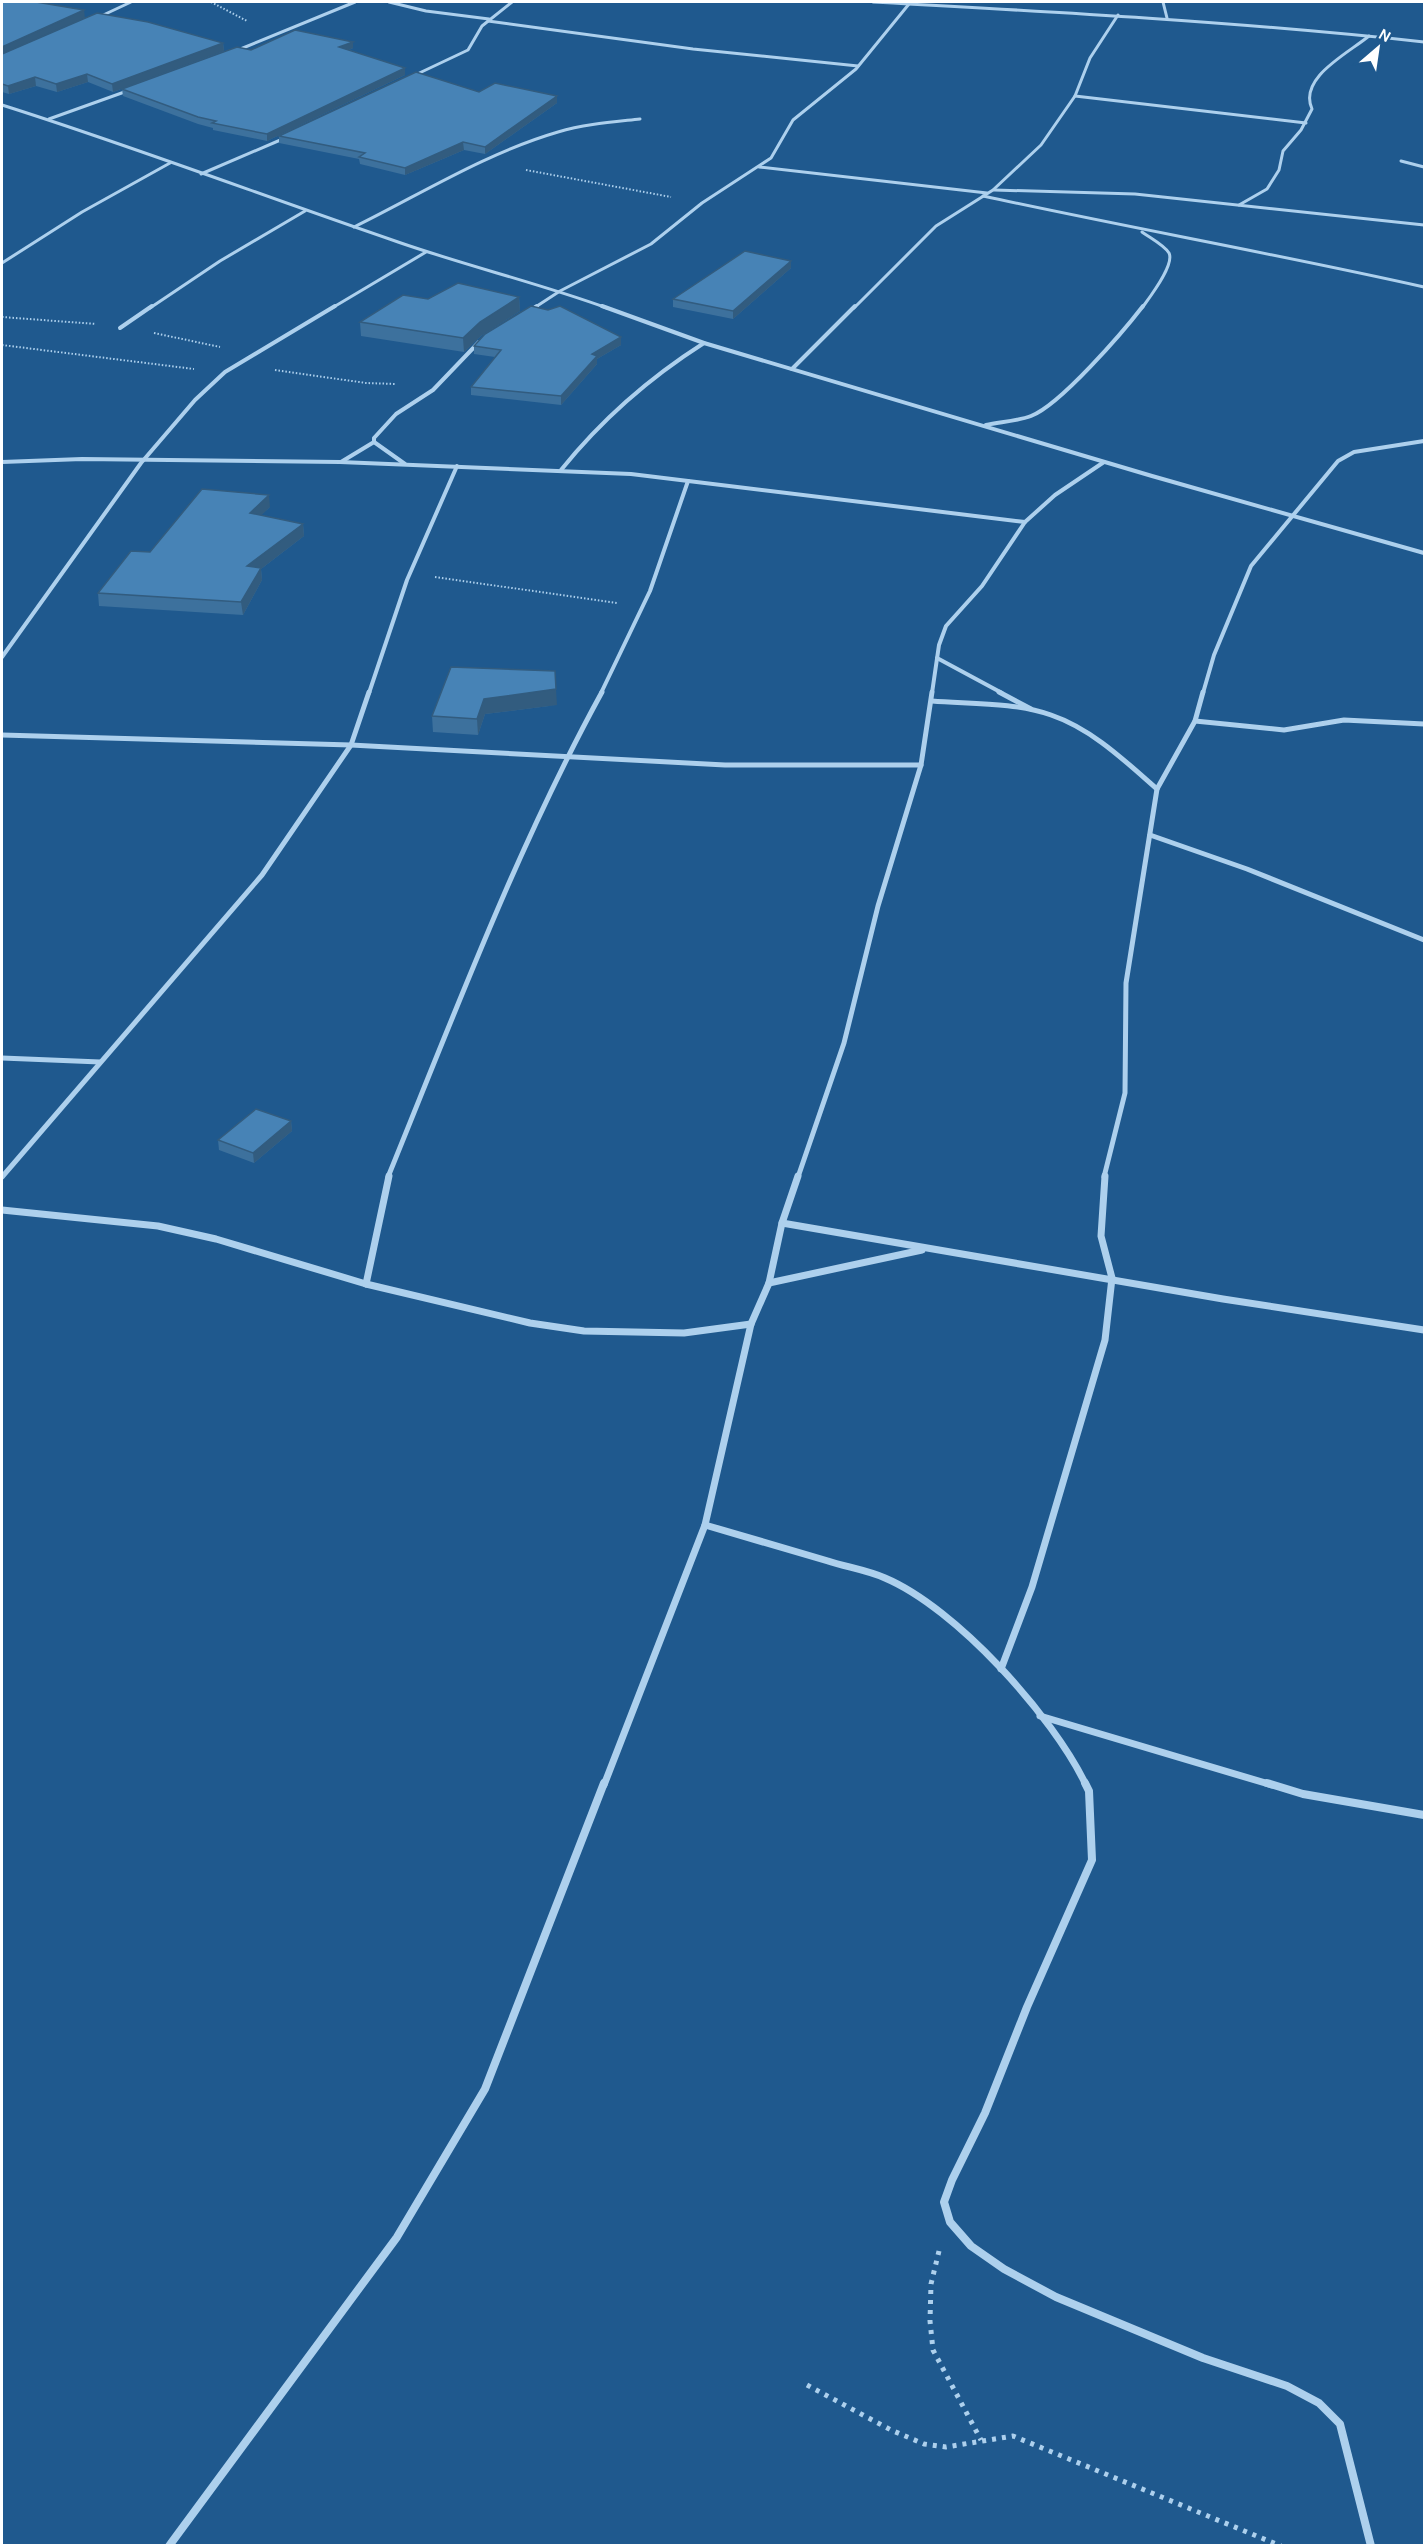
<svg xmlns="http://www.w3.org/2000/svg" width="1426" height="2547" font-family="Karla,sans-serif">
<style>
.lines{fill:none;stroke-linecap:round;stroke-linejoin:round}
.path-far1{stroke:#add0ed;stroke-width:2;stroke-dasharray:1.5 2;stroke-linecap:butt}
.path{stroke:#add0ed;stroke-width:5;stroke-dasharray:4 6;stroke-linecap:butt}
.street-far4{stroke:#add0ed;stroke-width:3}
.street-far3{stroke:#add0ed;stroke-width:4}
.street-far2{stroke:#add0ed;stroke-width:5}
.street-far1{stroke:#add0ed;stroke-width:7}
.street{stroke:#add0ed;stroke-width:8}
.wall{fill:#3d719d}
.shaded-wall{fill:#325c7f}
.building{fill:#4783b6;stroke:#325c7f;stroke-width:1.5}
</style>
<rect width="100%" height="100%" fill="#1f598e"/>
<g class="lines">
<!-- path-far1 -->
<g class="path-far1">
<path d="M211,2L247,21"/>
<path d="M526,170L671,197"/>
<path d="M2,317L96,324"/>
<path d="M154,333L220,347"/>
<path d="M2,345L194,369"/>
<path d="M275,370L366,383L395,384"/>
<path d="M435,577L617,603"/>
</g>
<!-- path -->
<g class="path">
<path d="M939,2251L931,2284L930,2321L933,2350L981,2440"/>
<path d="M807,2385L891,2430L924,2444L946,2447L1013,2436L1281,2546"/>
</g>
<!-- street-far4 -->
<g class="street-far4">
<path d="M389,2L426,11L489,19"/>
<path d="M873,2C1057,12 1241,22 1424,42"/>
<path d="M1163,2L1167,18"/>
<path d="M99,17L131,2"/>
<path d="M488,21L693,49L858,66"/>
<path d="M238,50L355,2"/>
<path d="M413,76L468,50L482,26L512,2"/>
<path d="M1075,96L1306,123"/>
<path d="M2,105C135,147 266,197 398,242C467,266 538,283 607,308"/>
<path d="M49,119L130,90"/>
<path d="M1401,161L1424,167"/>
<path d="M759,167L987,193"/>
<path d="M201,174L285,138"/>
<path d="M994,190L1135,194L1424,225"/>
<path d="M983,196C1130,228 1277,254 1424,287"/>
<path d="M1239,205L1267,189L1279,170L1283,151L1301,130L1312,109C1298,78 1347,54 1369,36"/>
<path d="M354,227C421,194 486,153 558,132C585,124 613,122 640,119"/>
<path d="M2,263L82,212L170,163"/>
<path d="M150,308L220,261L305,211"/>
<path d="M332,308L426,252"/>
<path d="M534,308L560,291L651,244L702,203L771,158L793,120L856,69L909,4"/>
<path d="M854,308L936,226L993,190L1041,145L1075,96L1090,58L1118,15"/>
<path d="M1142,308C1149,298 1175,265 1169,253C1164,245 1150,238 1142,232"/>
</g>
<!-- street-far3 -->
<g class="street-far3">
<path d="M602,306L704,343L1152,476L1424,553"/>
<path d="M531,310L537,306"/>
<path d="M120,328L152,306"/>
<path d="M792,369L855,306"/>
<path d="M986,425C1000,422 1018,421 1031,416C1060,405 1123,332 1143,306"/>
<path d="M2,462L82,459L340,462L631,474L1025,522"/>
<path d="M341,462L374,442"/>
<path d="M405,464L374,442V438L396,414L433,390L479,342"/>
<path d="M561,470C602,419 649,378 704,343"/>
<path d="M2,657L141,463L195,400L225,372L335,306"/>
<path d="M937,658L1002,693"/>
<path d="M369,693L407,580L457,466"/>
<path d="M601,693L650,591L688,481"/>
<path d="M932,693L939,645L946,626L982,586L1025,522L1055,495L1104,462"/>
<path d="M1203,693L1214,655L1251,566L1338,461L1354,452L1424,441"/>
</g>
<!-- street-far2 -->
<g class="street-far2">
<path d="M999,692L1031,709"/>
<path d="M932,701C971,704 1014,702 1051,715C1092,729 1125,761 1157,789"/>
<path d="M1195,721L1284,730L1344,720L1424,724"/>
<path d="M2,735L351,745L725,765H921"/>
<path d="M1150,835L1247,869L1424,940"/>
<path d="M2,1058L100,1062"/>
<path d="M2,1177L262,875L351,745L369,692"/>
<path d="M388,1177C454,1015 518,845 602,692"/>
<path d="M798,1177L844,1043L878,906L921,765L932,692"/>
<path d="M1104,1177L1125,1093L1126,983L1157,789L1195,721L1203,692"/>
</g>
<!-- street-far1 -->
<g class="street-far1">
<path d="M2,1210L158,1226L216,1239L366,1284L530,1323L584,1331L684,1333L751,1324"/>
<path d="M782,1223L1223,1299L1424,1330"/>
<path d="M769,1283L922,1250"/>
<path d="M366,1284L389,1176"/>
<path d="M705,1525C746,1537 787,1549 828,1561C846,1567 867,1570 885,1578C956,1608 1053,1716 1086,1785"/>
<path d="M1001,1669L1032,1587L1105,1340L1112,1278L1101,1236L1105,1176"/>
<path d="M1040,1716L1272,1785"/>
<path d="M604,1785L705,1525L751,1324L769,1283L782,1223L798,1176"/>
</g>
<!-- street -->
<g class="street">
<path d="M1085,1783L1089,1791L1092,1860L1027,2007L985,2113L952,2180L944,2202L950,2222L971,2246L1004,2269L1056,2297L1203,2358L1287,2386L1319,2403L1340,2424L1371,2546"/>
<path d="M1267,1783L1303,1794L1424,1815"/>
<path d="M169,2546L397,2237L485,2089L604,1783"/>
</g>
</g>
<!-- wall -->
<g class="wall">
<path d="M2,2L85,18L223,43L224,51L113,92L88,82L57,92L36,86L9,94L2,92Z"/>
<path d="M353,48L349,50L405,68V75L267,141L213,130V128L198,124L123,96L122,89L251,50Z"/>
<path d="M479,92L557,103L485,154L464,150L405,175L360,164L359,159L279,143V136Z"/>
<path d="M791,261V268L733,319L673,307V299Z"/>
<path d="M519,297L520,311L481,336L464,352L361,336L360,322L428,299Z"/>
<path d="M621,337V345L597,359V364L561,405L471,395V387L495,357L474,354V346Z"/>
<path d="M270,507L261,515L303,524L304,536L261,569L262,580L243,615L99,606L98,593L150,552Z"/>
<path d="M557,705L485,714L478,735L433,732L432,716Z"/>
<path d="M291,1121L292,1131L254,1163L219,1150L218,1140Z"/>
</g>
<!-- shaded-wall -->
<g class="shaded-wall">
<path d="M84,10L85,18L2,55V47Z"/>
<path d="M353,42V48L340,54L339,47Z"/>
<path d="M223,43L224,51L113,92L112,84Z"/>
<path d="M405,68V75L267,141V134Z"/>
<path d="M87,74L88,82L57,92L56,84Z"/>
<path d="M35,77L36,86L9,94L8,86Z"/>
<path d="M557,96V103L485,154V147Z"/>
<path d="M463,142L464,150L405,175V168Z"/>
<path d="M791,261V268L733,319V311Z"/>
<path d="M519,297L520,311L481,336L464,352L463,338L480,322Z"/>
<path d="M621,337V345L597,359V364L561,405V396L592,354Z"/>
<path d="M269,495L270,507L251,525L250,513Z"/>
<path d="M303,524L304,536L261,569L262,580L243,615L241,602L247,566Z"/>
<path d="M556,689L557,705L485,714L478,735L477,719L484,699Z"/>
<path d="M291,1121L292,1131L254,1163L253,1153Z"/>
</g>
<!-- building -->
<g class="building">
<path d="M2,2H36L84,10L2,47Z"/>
<path d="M97,13L148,22L223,43L112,84L87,74L56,84L35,77L8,86L2,84V54Z"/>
<path d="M295,30L353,42L339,47L405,68L267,134L212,123L216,121L198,117L122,89L237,47L251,50Z"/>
<path d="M416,72L479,92L495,83L557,96L485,147L463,142L405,168L359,157L365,153L279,136Z"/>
<path d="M745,251L791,261L733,311L673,299Z"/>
<path d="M458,283L519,297L480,322L463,338L360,322L403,295L428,299Z"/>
<path d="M531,306L548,310L560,306L621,337L592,354L597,356L561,396L471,387L501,350L474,346L485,334Z"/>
<path d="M202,489L269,495L250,513L303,524L247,566L261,568L241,602L98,593L131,551L150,552Z"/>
<path d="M451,667L555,671L556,689L484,699L477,719L432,716Z"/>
<path d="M256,1109L291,1121L253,1153L218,1140Z"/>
</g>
<!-- border -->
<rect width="1426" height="2547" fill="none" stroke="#ffffff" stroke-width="6"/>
<!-- north arrow -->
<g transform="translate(1378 48) rotate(29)" stroke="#1f598e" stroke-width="4.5" paint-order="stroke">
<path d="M0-4.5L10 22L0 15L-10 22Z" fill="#ffffff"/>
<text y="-9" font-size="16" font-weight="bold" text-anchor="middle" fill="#ffffff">N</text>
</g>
</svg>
